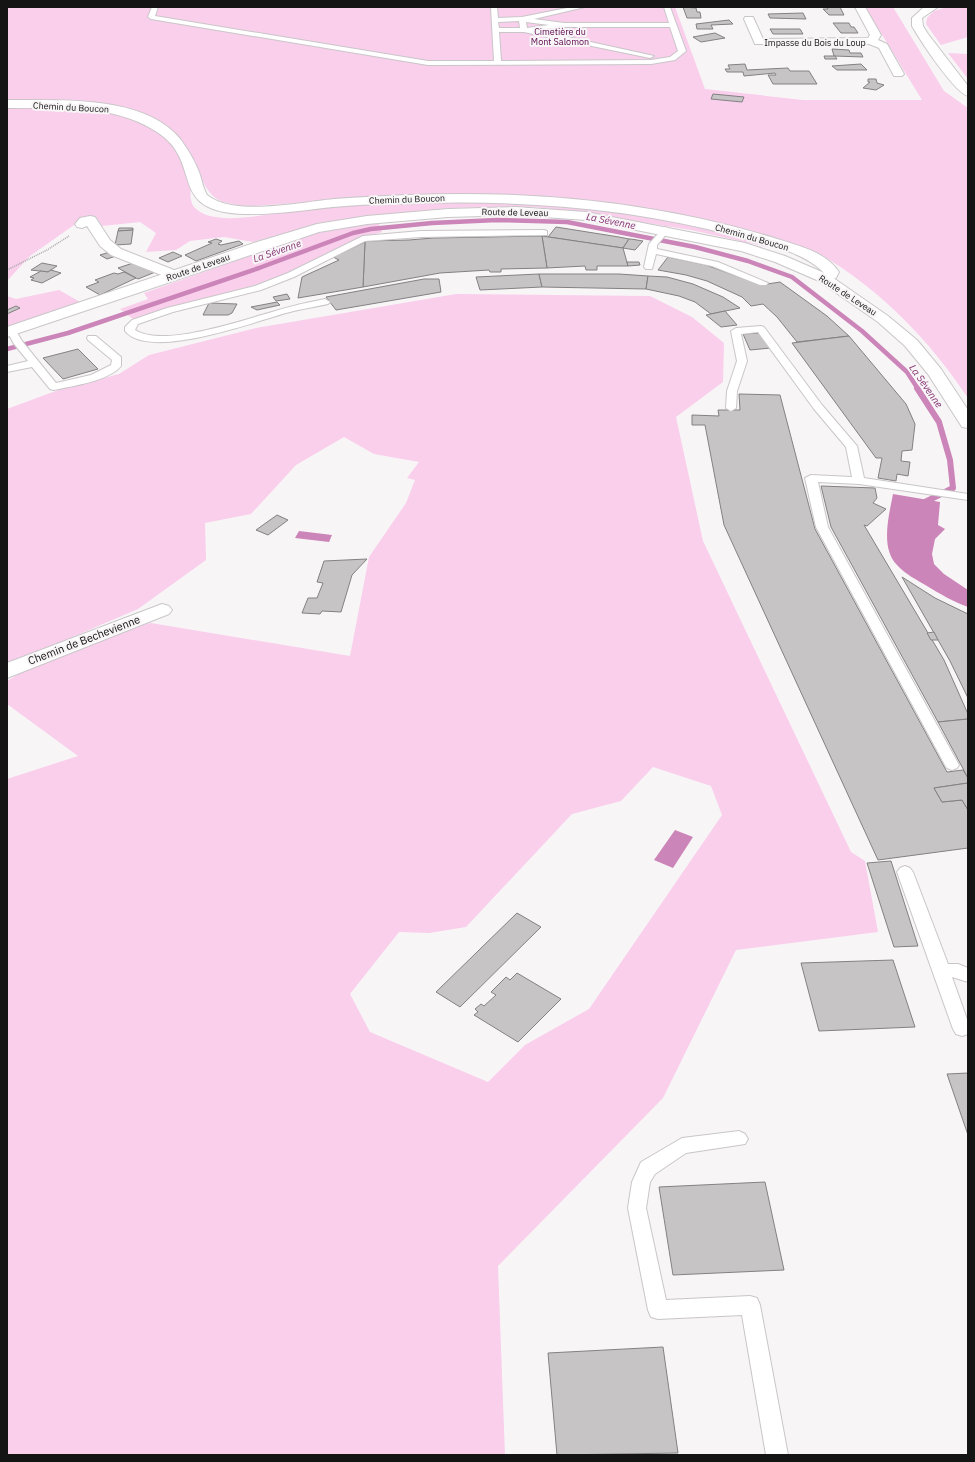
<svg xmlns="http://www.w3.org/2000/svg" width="975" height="1462" font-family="'IBM Plex Sans',sans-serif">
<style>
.green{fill:#f9cfec;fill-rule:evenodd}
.water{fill:#cb85b8}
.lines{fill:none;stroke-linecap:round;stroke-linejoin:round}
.stream-far1{stroke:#cb85b8;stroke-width:4.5}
.stream{stroke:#cb85b8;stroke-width:6}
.building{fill:#c7c4c6;stroke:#848183}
.lane-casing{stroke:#c9c6c8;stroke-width:2}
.street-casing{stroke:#c9c6c8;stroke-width:2}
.secondary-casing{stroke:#c9c6c8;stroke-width:2}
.path{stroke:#a9a7a8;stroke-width:1.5;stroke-dasharray:1 1;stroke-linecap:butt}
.lane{fill:#fff;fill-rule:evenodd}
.street{fill:#fff;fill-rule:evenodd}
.secondary{fill:#fff;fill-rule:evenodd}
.labels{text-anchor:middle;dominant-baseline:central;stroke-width:4;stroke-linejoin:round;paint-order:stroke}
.far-park-label{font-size:9px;fill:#5c054c;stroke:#f8f5f7}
.far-street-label{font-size:9px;fill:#151414;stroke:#f8f5f7}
.far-water-label{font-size:10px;font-style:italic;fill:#843171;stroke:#f8f5f7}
.street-label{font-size:11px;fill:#151414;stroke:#f8f5f7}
</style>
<rect width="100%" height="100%" fill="#f8f5f7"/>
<!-- green -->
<g class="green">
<path d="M7,7H675L705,89L803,100H922L865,7H893L944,91L968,108V398C930,341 882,291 823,256C800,243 757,233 730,226C672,212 611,202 552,198C453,191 353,199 254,206C212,204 209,198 194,160L183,163C186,169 189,174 190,180C192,189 188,199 194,207C215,231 287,209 315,207C326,206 336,204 346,204C356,204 363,205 373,203C407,202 442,199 476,200C573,201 678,217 770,246L767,247L691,230L570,211L534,207H502L449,208L369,216L324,222L253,242L224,237L190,241L176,250L146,252L156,233L140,222L102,226L96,217L84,218L30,256L7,281Z"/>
<path d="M947,7H968V37L941,45L926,24L927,18L934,11Z"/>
<path d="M948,53L968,54V79Z"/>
<path d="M378,222L382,232L355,240L303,267L273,280L133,319L120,309L148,299L144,293L312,234Z"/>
<path d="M59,290L82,303L38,319L7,327V296L16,299Z"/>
<path d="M456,294L650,296L692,317L724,343L723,382L676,417L703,541L851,852L865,861L878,932L736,950L663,1098L498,1266L505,1455H7V779L78,756L7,704V681L30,667L138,626L151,623L350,656L369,557L406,503L415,480L407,478L419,462L374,454L344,437L296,465L251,514L205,523L206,560L138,609L7,665V409L61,389L119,374L149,355L256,328ZM653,767L711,786L722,815L589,1009L525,1045L488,1082L370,1032L350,994L399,932L429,933L466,927L572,814L621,801Z"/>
</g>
<!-- water -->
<g class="water">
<path d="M893,494L940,502L938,525L945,529L935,539L932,554L934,564L944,574L968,590V607C954,602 940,594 927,586C917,580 905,574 897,565C880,548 889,515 893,494Z"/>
<path d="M299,531L332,535L329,542L295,538Z"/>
<path d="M675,830L693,837L673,868L654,860Z"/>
</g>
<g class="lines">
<!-- stream-far1 -->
<path class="stream-far1" d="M7,349L68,333L259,268L353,233L371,229L432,223L497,220L567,222L695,247L748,261L792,277L862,331L907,372L918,389"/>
<!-- stream -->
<path class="stream" d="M917,388L939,422L950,460L953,488L921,504"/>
</g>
<!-- building -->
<g class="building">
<path d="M683,7L696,8L697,12H700L701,18H687Z"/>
<path d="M827,7H840L844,15H829L823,9H828Z"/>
<path d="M803,13L806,19L770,18L768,14Z"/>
<path d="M729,20L733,24L711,25L713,29H697L696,24Z"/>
<path d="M833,23H849L851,27H854L858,33H841Z"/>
<path d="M770,29H800L803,34H773Z"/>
<path d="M715,33L725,38L701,42L693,37Z"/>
<path d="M832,49L849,50L850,53H861L863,57L834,56Z"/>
<path d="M824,56H835L837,59H825Z"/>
<path d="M745,64L747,70L788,68L790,71H809L817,84H773L768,75H776L775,73L744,76L743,72H727L725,69H730L728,65Z"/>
<path d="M861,64L867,70H837L832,66Z"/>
<path d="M868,79H876L877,83L884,85L876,90L863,88L870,82H868Z"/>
<path d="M713,94L744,97L742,102L711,99Z"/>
<path d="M556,227L619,237L629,239L623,248L548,237Z"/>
<path d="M119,228H133V230L118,231Z"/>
<path d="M133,230L131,244L115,245L118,231Z"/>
<path d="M542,236L623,248L628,266H597V270H586L585,266L547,268Z"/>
<path d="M542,236L547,268L501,269V272H490L489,270L440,273L363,287L365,241L409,240L433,238Z"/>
<path d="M216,239L222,241L218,244L221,245L239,241L243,244L196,261L185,255L212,243L208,242Z"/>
<path d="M629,239H631L643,241L635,250L623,248Z"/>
<path d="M365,242L363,287L298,298L302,277L339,260L333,257Z"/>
<path d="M113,251L119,255L107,259L100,255Z"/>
<path d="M173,252L182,256L168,262L159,258Z"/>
<path d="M668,257L706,265L761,285L780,282L827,316L849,336L797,342L777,317L763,304L751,306L742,297L707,281L686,275L658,270Z"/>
<path d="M139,261L158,271L138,279L118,268Z"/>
<path d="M627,262H639L640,265L628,266Z"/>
<path d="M42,263L57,266L48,272L31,270Z"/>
<path d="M51,270L61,273L42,283L31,280L34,278L30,277L41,271L48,272Z"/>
<path d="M124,272L136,278L100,295L86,287L99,282L95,280L114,273L118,274Z"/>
<path d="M539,274L542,287L480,290L476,277Z"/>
<path d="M539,274H619L648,276L646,289L542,287Z"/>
<path d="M648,276L667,277L693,284L723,297L740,308L711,314L695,302L679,296L646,289Z"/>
<path d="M424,279H439L441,292L336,310L326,297Z"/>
<path d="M287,294L290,299L276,301L273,297Z"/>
<path d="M277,302L280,305L257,310L251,307Z"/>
<path d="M209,303L237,304L232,313L228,315H203Z"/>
<path d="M16,306L20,308L7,314V310Z"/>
<path d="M725,311L737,325L721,327L706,315Z"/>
<path d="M759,333L771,348L750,350L743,334Z"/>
<path d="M849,336L906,404L915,424L912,450L902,451L901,461L910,462L908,476L897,474L896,481L878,478L882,458H876L792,343Z"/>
<path d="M78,349L98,369L63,379L43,358Z"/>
<path d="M739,394L780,395L815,529L947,772L963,770L968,778V783L934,788L942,802L962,800L968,810V848L878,860L724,525L705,425H692V415L719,416L718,410H740Z"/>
<path d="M821,486L875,488L877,498L873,503L886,509L867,526L864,525L944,660L968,714V719L938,722L831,527Z"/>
<path d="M277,515L288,520L268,535L256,530Z"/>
<path d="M367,559L352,575L341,612L322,611L320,614L302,613L308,598H317L323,583L317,582L324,561Z"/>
<path d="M902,577L935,598L968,614V698L950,661Z"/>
<path d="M934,632L938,640H931L927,633Z"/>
<path d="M968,719V778L938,722Z"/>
<path d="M968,783V810L962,800L942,802L934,788Z"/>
<path d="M891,861L918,946L894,947L867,863Z"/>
<path d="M517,913L541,927L460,1007L436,992Z"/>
<path d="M893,960L915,1027L819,1031L801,963Z"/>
<path d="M517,973L561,999L518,1042L474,1015L478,1012L475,1009L481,1004L484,1006L496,995L491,992L506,977L510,980Z"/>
<path d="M968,1073V1135L947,1074Z"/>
<path d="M765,1182L784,1270L673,1275L659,1187Z"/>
<path d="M663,1347L678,1453L557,1455L548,1353Z"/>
</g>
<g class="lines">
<defs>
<g id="lane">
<path d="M152,7H158L155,16L428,61H494L491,7H497L498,18L522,17L572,7H585L534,19L564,23H669L664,7H670L686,51L675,60L651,64L428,65L151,19L148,17ZM519,21L520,28H499L498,22ZM526,22L549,25L527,28ZM564,27H670L678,51L670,57L651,60L501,61L499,32H524L650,58L654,56L536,30Z"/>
<path d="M666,227L670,230L657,245V249L718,262L768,283L766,285H760L712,266L656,254L652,269H646L644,267L649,244L663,228Z"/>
<path d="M544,230L547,231V235L421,237L365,241L294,277L261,290L173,312L138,324L135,330C169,351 265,311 306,303L325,299L330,302L328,304C315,307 300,309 286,313C254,322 149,361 125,331V327L132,320L167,308L255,286L288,273L363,236L421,231Z"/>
<path d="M761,326L764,327L822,405L857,446L864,478L968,494V500L859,484L818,482L828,527L959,765L957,768L952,770L947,768L945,765L816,527L805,478L811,475L852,477L846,447L814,409L758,332L741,334L747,361L737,391L736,408L731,411L726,408L727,391L737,361L731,331L736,328Z"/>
<path d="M12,328L15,329L22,341L56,383L91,375L111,365L112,360L88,340L87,338L88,336H96L121,357V366C109,381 72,386 54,390L50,389L32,367L7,372V366L28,361L14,344L7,331Z"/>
<path d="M905,866L910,868L913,872L948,964H958L968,968V982L952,977L968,1022V1034L962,1036L956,1034L953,1029L897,872L900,868Z"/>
<path d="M739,1131L745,1134L748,1139L745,1144L686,1153L655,1174L650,1182L646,1208L666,1300L750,1296L757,1298L760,1305L788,1455H766L742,1315L658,1319L651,1317L648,1310L628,1208L632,1182L641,1162L682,1138Z"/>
</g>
<g id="street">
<path d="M855,7H865L881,35L878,40L887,44L904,74L902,76H894L879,48L869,44H755L744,19L745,17H753L763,39L868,38L870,35Z"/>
<path d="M924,7H938L922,18L923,26L928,34L968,86V96C954,92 920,40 912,26V18Z"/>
<path d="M7,100C60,101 144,94 181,140C188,150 195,161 199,172C202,180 203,188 207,195C234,217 301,202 334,199C359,197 384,196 409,195C531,190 657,202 774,238C796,245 825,251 839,272L836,278L824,282L819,281L817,278L824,273C803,251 764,244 735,236C625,206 508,199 394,204C374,204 353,205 333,207C304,210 274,215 245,214C165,212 205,163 157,132C113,103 57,108 7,108Z"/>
<path d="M90,216L95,217L110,240L121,249L179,272L181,275L179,278H169L111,255L100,246L87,226L82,228L77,227L75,224L80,218Z"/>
<path d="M162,604L169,606L172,610L169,614L7,678V663Z"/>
</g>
<path id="secondary" d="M515,207L586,212L745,243L785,256L829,275L888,316L917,340L941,369L968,410V428L962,427L928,374L905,346L878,322L819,281L775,262L741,251L586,220L515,215L448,217L367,224L319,232L7,337V327L257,242L317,224L367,216L448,209Z"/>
</defs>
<!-- lane casing -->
<use href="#lane" class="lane-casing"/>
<!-- street casing -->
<use href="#street" class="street-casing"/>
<!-- secondary casing -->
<use href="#secondary" class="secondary-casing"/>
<!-- path -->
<path class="path" d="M7,270L47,250L69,236"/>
<!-- lane -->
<use href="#lane" class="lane"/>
<!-- street -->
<use href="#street" class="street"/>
<!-- secondary -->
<use href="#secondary" class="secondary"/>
</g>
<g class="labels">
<!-- far-park labels -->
<g class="far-park-label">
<text x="560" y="31">Cimetière du<tspan x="560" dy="10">Mont Salomon</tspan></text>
</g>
<!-- far-street labels -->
<g class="far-street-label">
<text x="815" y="42">Impasse du Bois du Loup</text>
<text transform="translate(71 107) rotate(3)">Chemin du Boucon</text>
<text transform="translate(407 199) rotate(-2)">Chemin du Boucon</text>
<text transform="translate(515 212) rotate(1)">Route de Leveau</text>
<text transform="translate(752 237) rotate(16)">Chemin du Boucon</text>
<text transform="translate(198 267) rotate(-19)">Route de Leveau</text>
<text transform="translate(848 295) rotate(33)">Route de Leveau</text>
</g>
<!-- far-water labels -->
<g class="far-water-label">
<text transform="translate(611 221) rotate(11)">La Sévenne</text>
<text transform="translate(277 251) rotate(-19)">La Sévenne</text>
<text transform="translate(926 386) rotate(55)">La Sévenne</text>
</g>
<!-- street labels -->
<g class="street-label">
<text transform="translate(84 640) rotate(-21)">Chemin de Bechevienne</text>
</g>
</g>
<!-- border -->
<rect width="975" height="1462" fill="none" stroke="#151414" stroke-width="16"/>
</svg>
